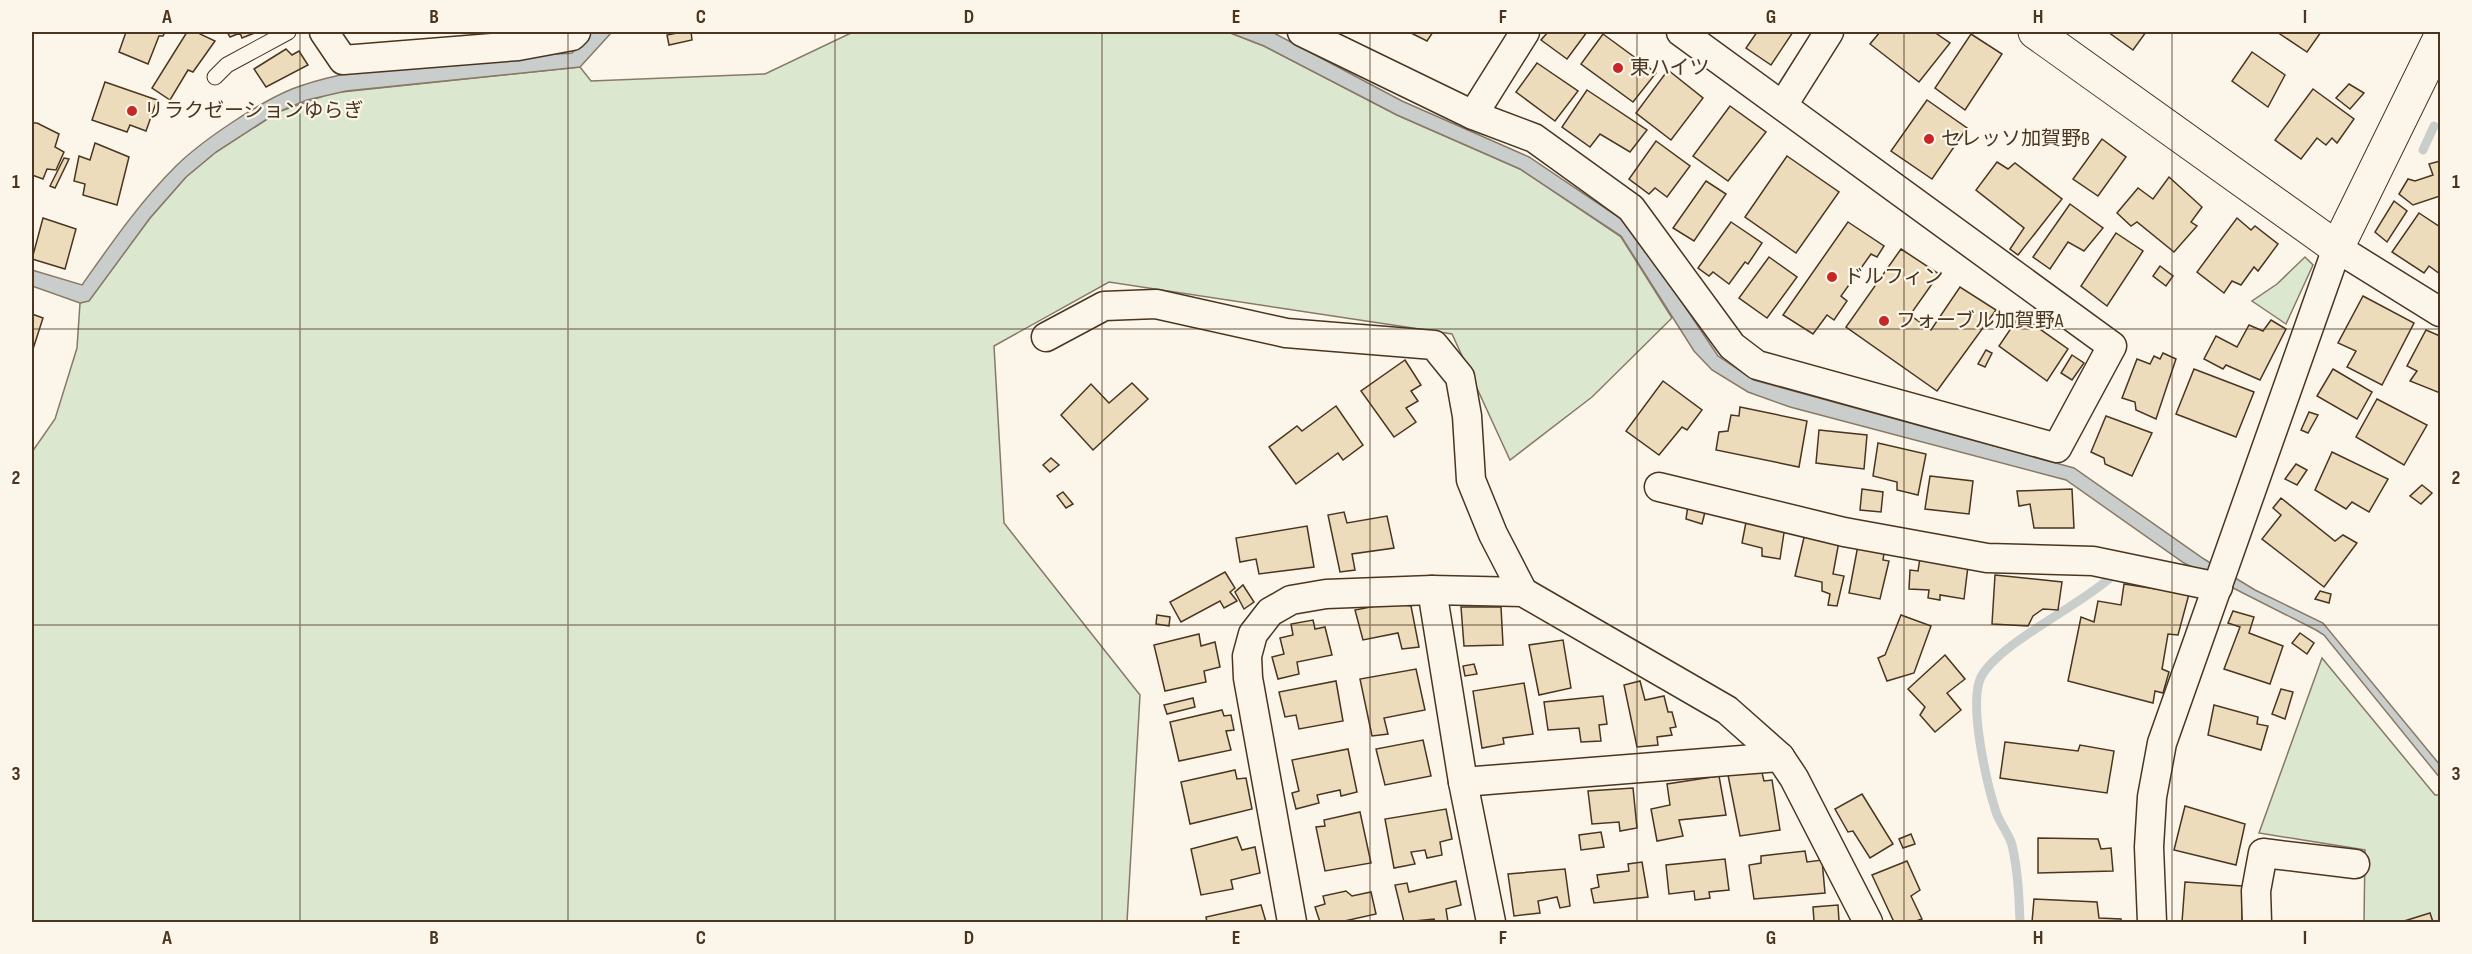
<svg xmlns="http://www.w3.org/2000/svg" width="2472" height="954" font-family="'Sofia Sans Condensed','Noto Sans JP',sans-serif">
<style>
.green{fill:#dce7d0;stroke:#887966;stroke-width:1.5}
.water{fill:#c9cecd;stroke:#887966;stroke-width:1.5}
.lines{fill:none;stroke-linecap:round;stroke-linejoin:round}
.stream{stroke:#c9cecd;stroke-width:9}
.building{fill:#ecdcbc;stroke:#4a3520;stroke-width:1.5}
.lane-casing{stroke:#4a3520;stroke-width:17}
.street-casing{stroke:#4a3520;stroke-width:31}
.secondary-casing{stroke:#4a3520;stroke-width:35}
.lane{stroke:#fbf6e9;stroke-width:15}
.street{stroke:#fbf6e9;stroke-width:28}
.secondary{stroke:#fbf6e9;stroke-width:33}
.grid{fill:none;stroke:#4a3520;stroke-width:1.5;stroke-opacity:0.55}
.poi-dot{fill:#c62828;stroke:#fbf6e9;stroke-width:2}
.labels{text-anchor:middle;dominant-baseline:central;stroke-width:4.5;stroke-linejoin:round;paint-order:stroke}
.poi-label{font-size:20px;fill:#4a3520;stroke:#fbf6e9;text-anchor:start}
.neatline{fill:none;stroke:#4a3520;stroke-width:2}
.grid-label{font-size:20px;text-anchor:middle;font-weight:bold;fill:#4a3520}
</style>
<rect width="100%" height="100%" fill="#fbf6e9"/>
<!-- green -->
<g class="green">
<path d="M853,32H1228L1264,46L1397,115L1520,169L1621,237L1672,318L1592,397L1510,460L1452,334L1109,282L994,346L1004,523L1140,695L1127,922H32V452L55,419L77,348L80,303L89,300L150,218L186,177L216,152L278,112L332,93L580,67L591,81L765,74Z"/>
<path d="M2305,257L2313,265L2286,324L2252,301L2277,284Z"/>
<path d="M2322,658L2435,795H2440V922H2364L2365,850L2259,833Z"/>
</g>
<!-- water -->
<g class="water">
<path d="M592,32H612L580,67L346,91L307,100L278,112L216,152L186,177L150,218L89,301L80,303L32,286V270L82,285C111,244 139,203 175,167C201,141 258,103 292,89C369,59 489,60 572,53Z"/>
<path d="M1228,32H1272L1402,101L1529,157L1630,225L1718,356L1754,380L2074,468L2204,559L2255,590L2323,623L2440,765V778L2324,635L2316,630L2184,563L2066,480L1790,407L1748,392L1712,370L1694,351L1621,236L1520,169L1397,115L1264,46Z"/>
</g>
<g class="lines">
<!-- stream -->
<g class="stream">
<path d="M2423,150L2434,126"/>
<path d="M2020,922C2019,896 2018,871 2012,845C2009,834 2000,824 1996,812C1987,784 1968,704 1981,677C1998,644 2081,605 2111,577"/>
</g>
</g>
<!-- building -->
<g class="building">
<path d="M126,32H165L163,36H159L148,64L119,52Z"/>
<path d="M187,32H201L200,34L215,41L193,72L188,70L170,100L152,88Z"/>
<path d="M227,32H257L242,38L240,33L230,37Z"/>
<path d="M682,32H691L692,40L669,45L667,35Z"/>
<path d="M1409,32H1433L1427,41Z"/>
<path d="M1548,32H1587L1567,59L1541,40Z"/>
<path d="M1757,32H1793L1771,65L1746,48Z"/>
<path d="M1880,32H1934L1950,43L1919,82L1870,44Z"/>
<path d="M2108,32H2146L2133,50Z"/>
<path d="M2277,32H2321L2307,52Z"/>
<path d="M1603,34L1656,73L1633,102L1581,64Z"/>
<path d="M1971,34L2002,54L1965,110L1935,88Z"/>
<path d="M286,49L292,55L299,51L308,65L266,87L254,69Z"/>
<path d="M2252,52L2285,75L2268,107L2232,81Z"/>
<path d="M1537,63L1578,91L1555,121L1516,92Z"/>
<path d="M1668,70L1703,98L1671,140L1636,113Z"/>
<path d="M105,82L157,100L146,131L130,125L127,132L92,120Z"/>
<path d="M2349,84L2364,93L2350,109L2336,98Z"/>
<path d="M2313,89L2354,119L2337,143L2332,138L2326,145L2317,138L2301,159L2275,140Z"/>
<path d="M1587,90L1647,130L1630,152L1600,134L1590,147L1562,127Z"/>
<path d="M1927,100L1967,128L1932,179L1891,151Z"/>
<path d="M1730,106L1766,132L1728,181L1693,156Z"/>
<path d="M32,123H37L59,134L55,147L64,152L56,170L47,169L43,179L32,175Z"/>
<path d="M2102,139L2126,157L2098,196L2073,179Z"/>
<path d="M1656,141L1690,166L1667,197L1655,188L1649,194L1629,179Z"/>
<path d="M95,143L129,157L117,205L83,195L85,184L74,181L79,156L90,160Z"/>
<path d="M1787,156L1839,192L1796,253L1745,217Z"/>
<path d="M64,158L69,159L55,188L50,186Z"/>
<path d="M2440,161V196L2413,205L2399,194L2408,179L2415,181L2433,175L2429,164Z"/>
<path d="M1997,162L2008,169L2015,163L2062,199L2018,255L2010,249L2024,228L1976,190Z"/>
<path d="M2169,177L2202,207L2191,222L2197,226L2174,252L2137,222L2131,226L2117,213L2138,188L2153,199Z"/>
<path d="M1706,181L1726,194L1694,241L1673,228Z"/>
<path d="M2394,201L2407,211L2387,242L2375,232Z"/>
<path d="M2070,204L2103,228L2084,251L2068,242L2050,269L2033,257Z"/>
<path d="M2419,213L2440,227V274L2429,266L2424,273L2392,252Z"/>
<path d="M43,218L76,229L65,269L32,259Z"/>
<path d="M2237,218L2251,230L2255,226L2278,244L2258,271L2254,267L2241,285L2232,281L2224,293L2197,272Z"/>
<path d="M1731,222L1762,243L1748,264L1745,262L1729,284L1713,272L1709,276L1698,268Z"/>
<path d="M1848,222L1884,246L1877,257L1871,254L1841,296L1847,301L1834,320L1827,315L1813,334L1783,315Z"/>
<path d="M2116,233L2143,251L2107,306L2081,286Z"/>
<path d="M1901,249L1939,274L1910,315L1931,330L1960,287L1996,310L1937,391L1846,327Z"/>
<path d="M1769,257L1797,277L1767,318L1739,298Z"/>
<path d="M2160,266L2173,276L2166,286L2153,276Z"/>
<path d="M2363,296L2414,323L2382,385L2347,367L2356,351L2338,343Z"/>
<path d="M32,314L43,318L33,349L32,348Z"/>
<path d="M2020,315L2068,349L2047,381L1999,346Z"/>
<path d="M2271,320L2286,329L2260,380L2226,365L2223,369L2204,359L2216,336L2237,347L2249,325L2263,331Z"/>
<path d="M2426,330L2440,336V393L2410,381L2417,371L2407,366Z"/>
<path d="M1986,350L1992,353L1985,367L1978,364Z"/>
<path d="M2163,353L2176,359L2156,419L2136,410L2135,402L2122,398L2137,359L2150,364L2154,356L2160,359Z"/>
<path d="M2072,355L2084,363L2072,380L2061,373Z"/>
<path d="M1405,360L1421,385L1411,391L1418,401L1406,408L1416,422L1394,437L1361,391Z"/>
<path d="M2194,369L2254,392L2236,437L2176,414Z"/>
<path d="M2333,369L2372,392L2357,419L2317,396Z"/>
<path d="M1663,381L1702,410L1687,430L1682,427L1659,455L1626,431Z"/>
<path d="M1132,383L1148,399L1093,450L1061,415L1091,384L1109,403Z"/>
<path d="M2377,399L2427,425L2404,465L2356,437Z"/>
<path d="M1336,406L1363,445L1343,460L1338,453L1296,484L1269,447L1297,426L1302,431Z"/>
<path d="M1740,407L1807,421L1799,467L1716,450L1719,432L1728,431L1731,415L1739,416Z"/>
<path d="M2309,412L2318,415L2308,433L2301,430Z"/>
<path d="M2106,416L2152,433L2132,476L2105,464L2104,458L2091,452Z"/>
<path d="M1819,430L1867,435L1864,469L1816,463Z"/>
<path d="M1878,443L1926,454L1918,495L1897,490V482L1873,476Z"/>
<path d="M2332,452L2388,479L2369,512L2352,502L2346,509L2315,490Z"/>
<path d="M1051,458L1059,465L1050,472L1043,465Z"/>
<path d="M2296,464L2307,470L2297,485L2285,479Z"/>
<path d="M1930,476L1973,481L1969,514L1925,509Z"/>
<path d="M2422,485L2432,493L2421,504L2410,496Z"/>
<path d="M1862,489L1883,492L1881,512L1860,510Z"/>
<path d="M2072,489L2074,528H2034L2030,504L2019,506L2017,491Z"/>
<path d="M1063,492L1073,504L1066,508L1057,496Z"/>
<path d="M2281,498L2335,541L2343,535L2357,543L2324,587L2262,539L2281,515L2273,508Z"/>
<path d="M1689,499L1707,504L1702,524L1686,519Z"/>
<path d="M1344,512L1347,523L1387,516L1394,548L1352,554L1355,570L1340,572L1328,515Z"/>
<path d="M1747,517L1785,526L1780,559L1762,556V548L1742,543Z"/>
<path d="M1307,526L1314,567L1259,574L1256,559L1240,562L1236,538Z"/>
<path d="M1806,529L1840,536L1833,574L1844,576L1837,606L1828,605L1830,594L1822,591V582L1795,576Z"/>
<path d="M1859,540L1885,547L1883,560L1889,561L1880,599L1849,593Z"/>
<path d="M1920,558L1968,566L1964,599L1940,595V600L1928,598L1929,590L1909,589L1910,570L1918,571Z"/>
<path d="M1225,572L1235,588L1230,592L1237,601L1224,608L1220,601L1181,622L1170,602Z"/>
<path d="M1995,575L2062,582L2058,610L2043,609L2033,616L2028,626L1992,624Z"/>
<path d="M2124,584L2189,594L2178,635L2168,634L2162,669L2169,672L2163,693L2155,691L2153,703L2068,681L2081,617L2094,622L2098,601L2121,605Z"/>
<path d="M1243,585L1254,602L1244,609L1235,592Z"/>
<path d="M2320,591L2331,594L2329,603L2315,599Z"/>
<path d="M1391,603L1411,606L1419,647L1402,649L1398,633L1363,640L1355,610Z"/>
<path d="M1461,607H1501L1503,645L1464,646Z"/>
<path d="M2233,611L2254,617L2249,633L2283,646L2270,684L2224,669L2240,627L2228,623Z"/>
<path d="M1157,615L1170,617L1169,626L1156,624Z"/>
<path d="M1901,615L1931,626L1914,673L1887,681L1878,658L1885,655Z"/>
<path d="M1313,620L1315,629L1325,627L1332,655L1297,662L1299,674L1278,679L1272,657L1284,654L1280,638L1293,635L1291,624Z"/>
<path d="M2300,633L2314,643L2307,654L2292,643Z"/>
<path d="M1199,634L1201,646L1215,642L1220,667L1204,671L1206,682L1165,691L1154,645Z"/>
<path d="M1563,640L1571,688L1539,695L1529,645Z"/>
<path d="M1945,655L1965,679L1947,693L1961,710L1935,732L1920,715L1925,707L1908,689Z"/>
<path d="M1474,664L1477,674L1465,676L1463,666Z"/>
<path d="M1416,669L1425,710L1384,718L1388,734L1372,736L1360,679Z"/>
<path d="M1336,681L1343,721L1299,729L1296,715L1285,717L1279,692Z"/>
<path d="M1640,681L1645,700L1664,696L1668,712H1672L1676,727L1670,728L1672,735L1657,737L1658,745L1637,747L1624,685Z"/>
<path d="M1524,683L1533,734L1503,738L1504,744L1482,748L1473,691Z"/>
<path d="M2281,689L2293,692L2285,719L2272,714Z"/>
<path d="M1603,696L1607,724L1599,725L1601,741L1581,742L1579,728L1548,730L1544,702Z"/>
<path d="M1193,698L1195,707L1167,714L1164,705Z"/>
<path d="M2214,705L2258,717L2257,724L2268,726L2261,750L2208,735Z"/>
<path d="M1222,710L1224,716L1231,715L1234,730L1226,731L1231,750L1179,761L1170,722Z"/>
<path d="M1423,740L1431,776L1385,785L1376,749Z"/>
<path d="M2005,742L2078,751L2080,745L2114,751L2107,793L2000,778Z"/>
<path d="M1348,749L1357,792L1341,796L1340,790L1317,795L1319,803L1296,809L1292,793L1299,791L1292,760Z"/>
<path d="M1761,769L1764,781L1772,780L1780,830L1740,836L1728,775Z"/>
<path d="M1235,770L1237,779L1246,778L1252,809L1190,824L1181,782Z"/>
<path d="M1719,776L1726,815L1679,820L1683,836L1657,841L1651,809L1670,805L1667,784Z"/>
<path d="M1633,788L1637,828L1620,831L1619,822L1592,824L1588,791Z"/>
<path d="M1862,794L1893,844L1870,858L1853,831L1848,832L1835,809Z"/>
<path d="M2185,806L2245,824L2236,865L2174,850Z"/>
<path d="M1446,809L1452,839L1440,842L1442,855L1427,858L1425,850L1411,852L1415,864L1394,868L1385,819Z"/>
<path d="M1360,812L1371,863L1325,871L1316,827L1325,826L1324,820Z"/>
<path d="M1601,832L1604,847L1581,850L1579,835Z"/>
<path d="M1911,834L1915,844L1903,848L1899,839Z"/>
<path d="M1237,837L1242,850L1255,847L1260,873L1231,880L1233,889L1201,895L1191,849Z"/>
<path d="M2038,838L2098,839L2101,849L2111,848L2113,871L2038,873Z"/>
<path d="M1805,851L1807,862L1822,860L1825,893L1754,899L1749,865L1761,863V856Z"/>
<path d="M1725,859L1729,890L1709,892L1710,898L1695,900L1694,891L1669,894L1666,865Z"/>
<path d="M1907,861L1920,890L1911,896L1922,919L1913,922H1894L1872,875Z"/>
<path d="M1642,862L1648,897L1594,903L1591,889L1599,887L1597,875L1629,871L1628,864Z"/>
<path d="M1565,869L1570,906L1560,908L1557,897L1538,901L1540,913L1514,916L1508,874Z"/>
<path d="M1456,881L1461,905L1446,909L1448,922H1435L1434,919L1404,922L1395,885L1407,883L1409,892Z"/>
<path d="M2185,882L2242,886V922H2182Z"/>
<path d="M1346,891L1352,896L1371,892L1376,914L1340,922H1320L1315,907L1325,904L1323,896Z"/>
<path d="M2034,899L2097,902L2099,918L2121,919V922H2032Z"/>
<path d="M1261,905L1266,922H1273H1207L1206,917Z"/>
<path d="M1838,905L1839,921H1814L1813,907Z"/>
<path d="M2430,913L2433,922H2401Z"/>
</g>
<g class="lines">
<defs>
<path id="lane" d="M215,77L227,65L288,32"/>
<g id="street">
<path d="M324,32L343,60L518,46L572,36L576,32"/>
<path d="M1302,32L1473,115L1534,138L1631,208L1732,346L1757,365L2057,448L2112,346L1681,32"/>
<path d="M1783,105L1829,32"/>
<path d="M1473,115L1525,32"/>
<path d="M1046,337L1104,306L1156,304L1286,333L1434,345L1460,377L1467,416L1471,480L1493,534L1523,592"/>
<path d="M1659,487L1844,532L1987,558L2093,561L2218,587"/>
<path d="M1432,590L1463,782L1491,922"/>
<path d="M1463,782L1780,757"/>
<path d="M1292,922L1248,678L1247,656L1253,634L1270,612L1291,600L1326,594L1432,590L1523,592L1727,710L1780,757L1794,778L1868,922"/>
<path d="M2152,922L2149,847L2152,797L2162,743L2337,248L2440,312"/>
<path d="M2257,922L2256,891L2263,853L2355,864"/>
</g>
<path id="secondary" d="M2035,32L2337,248L2440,38"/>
</defs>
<!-- lane casing -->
<use href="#lane" class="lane-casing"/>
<!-- street casing -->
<use href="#street" class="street-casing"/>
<!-- secondary casing -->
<use href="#secondary" class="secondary-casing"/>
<!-- lane -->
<use href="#lane" class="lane"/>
<!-- street -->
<use href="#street" class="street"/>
<!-- secondary -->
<use href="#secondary" class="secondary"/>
</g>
<!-- grid -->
<path class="grid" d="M300,32V922M568,32V922M835,32V922M1102,32V922M1370,32V922M1637,32V922M1904,32V922M2172,32V922M32,329H2440M32,625H2440"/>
<!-- markers -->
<g class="poi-dot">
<circle cx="1618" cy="68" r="6"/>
<circle cx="132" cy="111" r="6"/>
<circle cx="1929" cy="139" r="6"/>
<circle cx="1832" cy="277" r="6"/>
<circle cx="1884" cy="321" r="6"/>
</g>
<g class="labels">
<!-- poi labels -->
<g class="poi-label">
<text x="1630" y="68">東ハイツ</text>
<text x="144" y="111">リラクゼーションゆらぎ</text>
<text x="1941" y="139">セレッソ加賀野B</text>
<text x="1844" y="277">ドルフィン</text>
<text x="1896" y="321">フォーブル加賀野A</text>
</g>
</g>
<!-- border -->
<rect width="2472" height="954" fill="none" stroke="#fbf6e9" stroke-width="66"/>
<rect x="33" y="33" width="2406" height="888" class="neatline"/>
<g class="grid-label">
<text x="167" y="23">A</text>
<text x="434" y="23">B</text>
<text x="701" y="23">C</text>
<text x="969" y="23">D</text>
<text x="1236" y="23">E</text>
<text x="1503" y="23">F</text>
<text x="1771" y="23">G</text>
<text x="2038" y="23">H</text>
<text x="2305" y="23">I</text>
<text x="16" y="188">1</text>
<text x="2456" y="188">1</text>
<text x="16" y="484">2</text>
<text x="2456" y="484">2</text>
<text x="16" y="780">3</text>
<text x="2456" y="780">3</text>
<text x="167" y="944">A</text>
<text x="434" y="944">B</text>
<text x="701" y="944">C</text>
<text x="969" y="944">D</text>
<text x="1236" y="944">E</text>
<text x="1503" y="944">F</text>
<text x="1771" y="944">G</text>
<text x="2038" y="944">H</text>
<text x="2305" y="944">I</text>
</g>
</svg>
